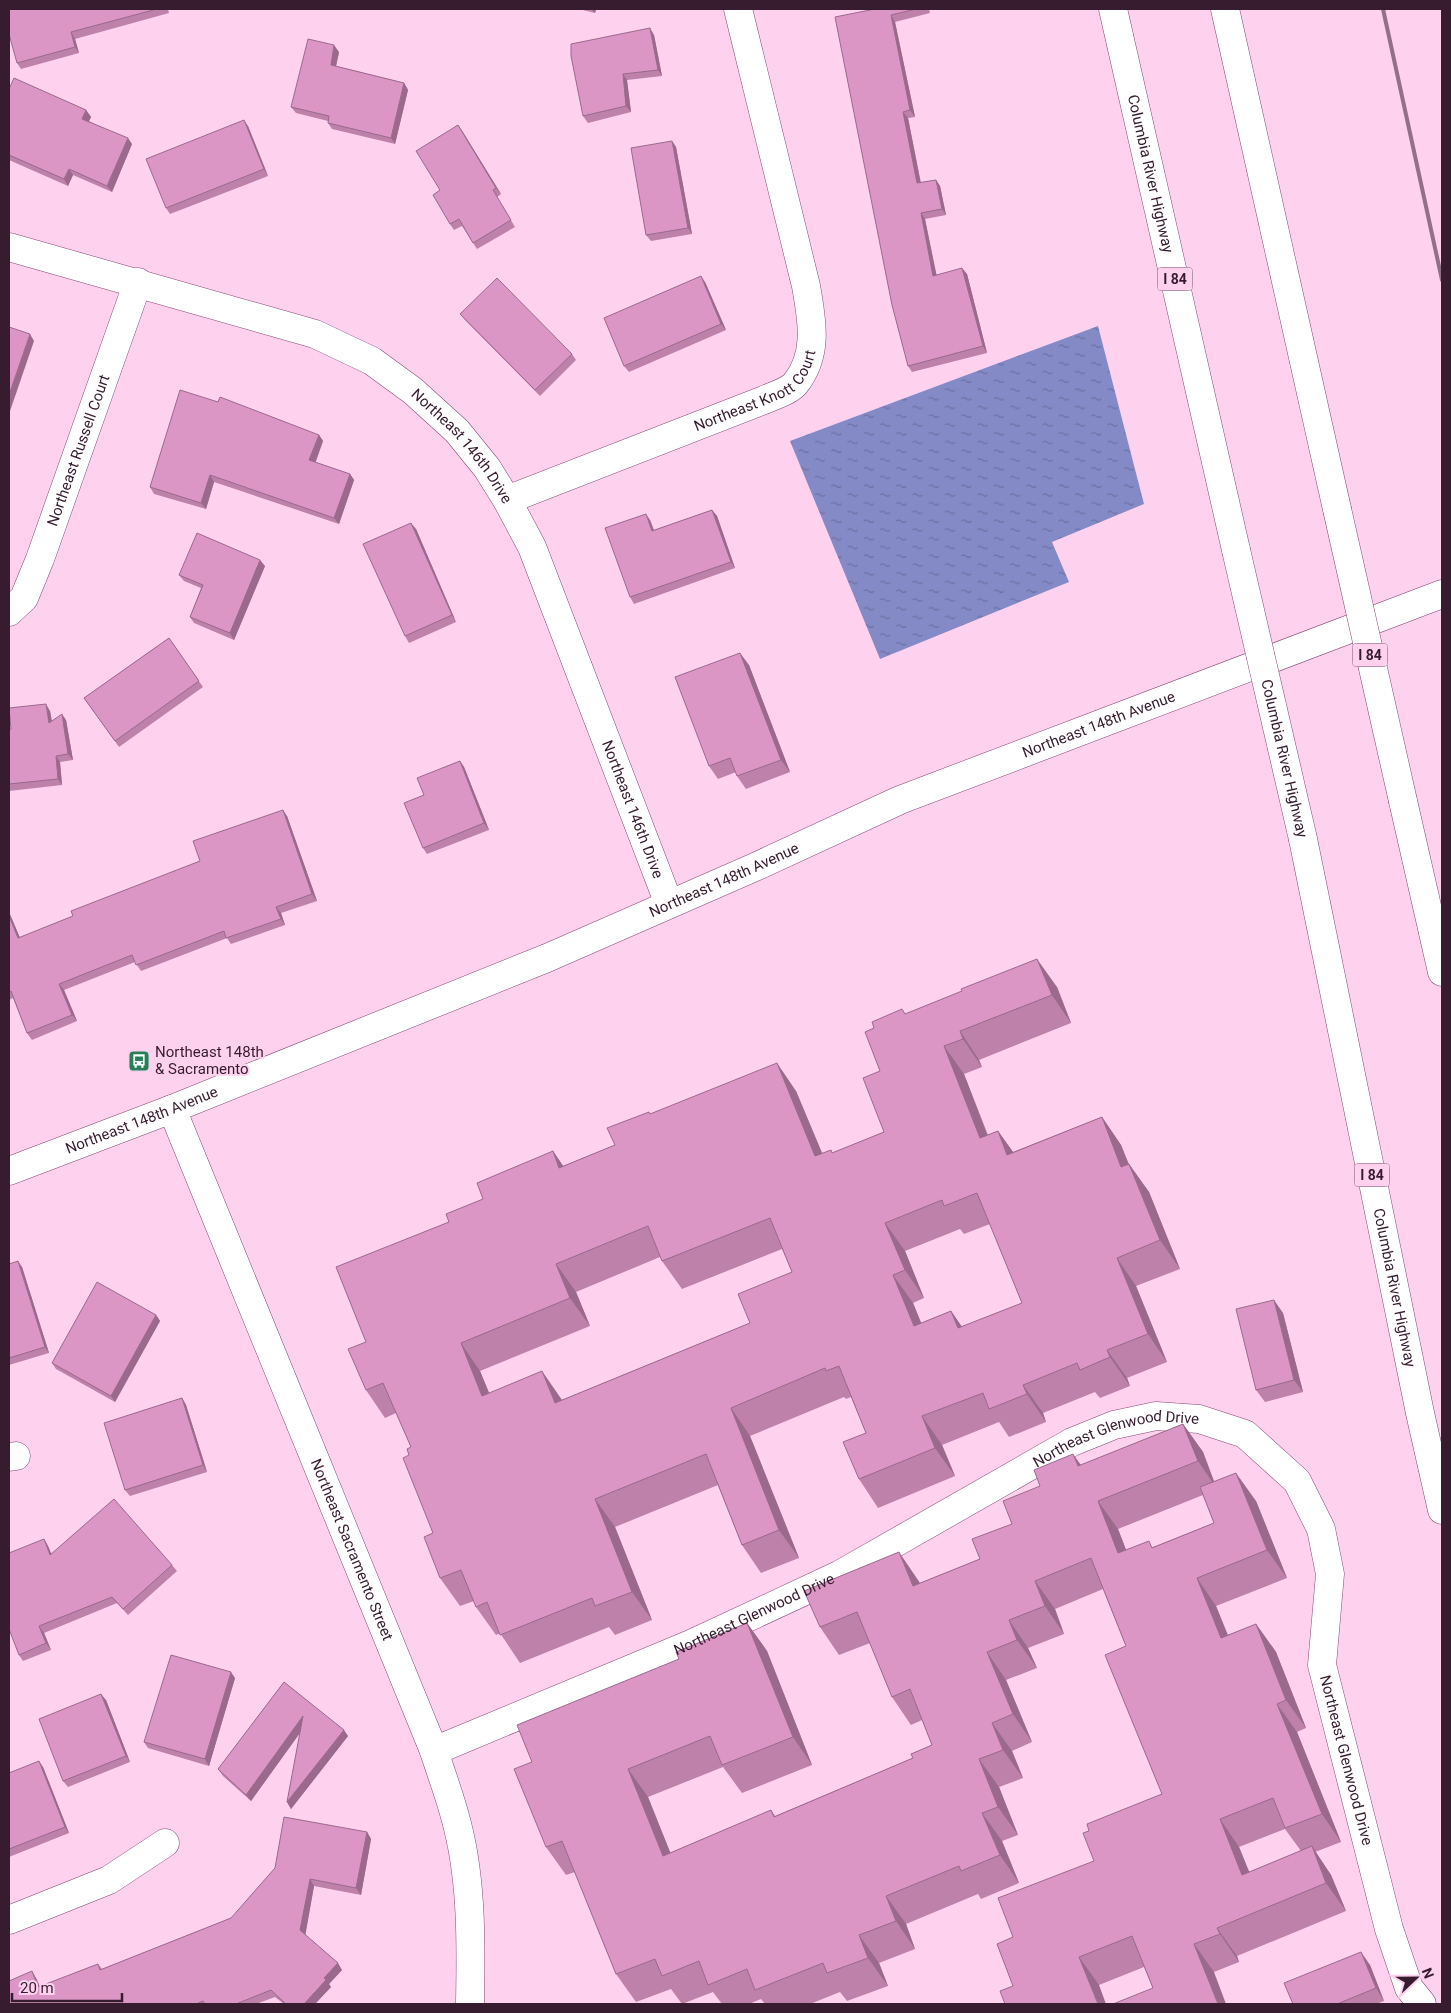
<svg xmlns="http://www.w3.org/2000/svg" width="1451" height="2013" font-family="Roboto,sans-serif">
  <defs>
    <pattern id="water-ripples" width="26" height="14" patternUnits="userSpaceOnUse" patternTransform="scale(1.25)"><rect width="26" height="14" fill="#848ac6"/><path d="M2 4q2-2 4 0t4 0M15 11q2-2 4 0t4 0" fill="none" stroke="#6d70a1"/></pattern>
  </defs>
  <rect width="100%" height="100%" fill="#fed2ef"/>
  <!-- water -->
  <polygon fill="url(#water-ripples)" points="1098,326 1144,504 1052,542 1069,582 880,659 790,441"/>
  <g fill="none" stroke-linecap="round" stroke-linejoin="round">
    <!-- minor casing -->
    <g stroke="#864774" stroke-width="29">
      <g id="minor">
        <path id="s1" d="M9,247l306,87 57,27 41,30 44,40 30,37 20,32 25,47 137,357"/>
        <path id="s2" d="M507,500l257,-100c9,-4 25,-9 31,-16 24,-29 17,-64 11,-98l-68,-277"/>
        <path id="s3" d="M9,612l15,-14 16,-39 98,-277"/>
        <path id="s4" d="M172,1109l262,642c8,25 18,51 24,77 14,56 13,119 12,176"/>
        <polyline points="9,1457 16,1456"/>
        <path id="s5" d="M434,1751l257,-107 148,-69 233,-133 42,-17 42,-9 43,3 46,15 52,47 24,48 9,45 -8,91 67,264 20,59 13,16"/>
        <polyline points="9,1920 109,1880 165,1843"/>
      </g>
    </g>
    <!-- major casing -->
    <g stroke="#864774" stroke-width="29">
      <g id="major">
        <path id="s6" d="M9,1171l163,-62 375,-151 208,-91 145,-67 542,-206"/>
      </g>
    </g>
    <!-- highway casing -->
    <g stroke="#864774" stroke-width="29">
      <g id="highway">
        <path id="s7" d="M1113,9l123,541"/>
        <polyline points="1225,9 1337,509"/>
        <polyline points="1403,801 1442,972"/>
        <path id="s8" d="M1303,839l117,574 22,97"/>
      </g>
    </g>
    <!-- minor -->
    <use href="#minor" stroke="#fff" stroke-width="28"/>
    <!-- major -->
    <use href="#major" stroke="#fff" stroke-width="28"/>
    <!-- highway -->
    <use href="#highway" stroke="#fff" stroke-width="28"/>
    <!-- rail -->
    <polyline stroke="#937087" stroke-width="4" points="1383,9 1442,280"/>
    <!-- highway-bridge casing -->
    <g stroke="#864774" stroke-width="29" stroke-linecap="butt">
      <g id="highway-bridge">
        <polyline points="1337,509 1403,801"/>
        <path id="s9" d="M1236,550l67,289"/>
      </g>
    </g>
    <!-- highway-bridge -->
    <use href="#highway-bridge" stroke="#fff" stroke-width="28"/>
  </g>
  <!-- wall -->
  <g fill="#bd81aa" fill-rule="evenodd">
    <polygon points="9,9 168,9 169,13 75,39 79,53 21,69 17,63"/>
    <polygon points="579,9 596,9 595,13"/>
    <polygon points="875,9 929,9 930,13 895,22 915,117 908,118 921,183 936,180 940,186 946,215 925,219 936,275 967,274 987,353 912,372 908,366"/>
    <polygon points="654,35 662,76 627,80 631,112 588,123 583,116"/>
    <polygon points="339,52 336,66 404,83 408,90 395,144 332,129 328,123 328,121 296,113 291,107"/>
    <polygon points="9,89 86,110 91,117 89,121 132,144 112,192 73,175 68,186 9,160"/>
    <polygon points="458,125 501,194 497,197 515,227 477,249 462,226 454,230 450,224 440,190"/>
    <polygon points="248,126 268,176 170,214 166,208"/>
    <polygon points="672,141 676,147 692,234 651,241 646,235"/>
    <polygon points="705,282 726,330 629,372 624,366"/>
    <polygon points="460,314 572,354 576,360 540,396 465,320"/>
    <polygon points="319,435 323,441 315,462 350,474 354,480 339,524 214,482 206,509 154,494 150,487"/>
    <polygon points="712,510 717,516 735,568 634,604 630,597 650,520 654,530"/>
    <polygon points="416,529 456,622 409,643 405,636"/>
    <polygon points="265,566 234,640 194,623 190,617 201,588 184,581 179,575"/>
    <polygon points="169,638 203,687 119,747 84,698"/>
    <polygon points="749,665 790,772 746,789 737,776 736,772 718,779 709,766"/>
    <polygon points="50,711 52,721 66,720 73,760 60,762 62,785 9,791 9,730 11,729"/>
    <polygon points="460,761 464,767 489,830 427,854 423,848 424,795"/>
    <polygon points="287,816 317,901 281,913 285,925 231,944 227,938 141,971 135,962 64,990 77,1021 32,1040 27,1033 13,998 9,1000 9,912 20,938 73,916 200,861"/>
    <path d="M1057,987l14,36 -92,37 3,7 -18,7 24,61 10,-4 15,21 89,-35 19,28 8,19 20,28 31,77 -44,17 31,76 -40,16 3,8 -30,12 -5,-6 -52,21 3,9 -37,15 -10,-15 -57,23 13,31 -77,32 -19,-29 7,-46 -15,-36 -5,2 -2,-2 -94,39 49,122 -38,15 -19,-28 -24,-60 -103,42 37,93 -37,15 -6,-8 -89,36 -20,-30 -4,2 -20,-28 -2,-6 -14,5 -20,-28 -7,-45 -24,-78 2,-8 -15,-34 -11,5 -19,-28v-48l83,-120 104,-71 10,15 52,-21 35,-31 146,-23 26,62h11l51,-21 -4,-61 -6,-43 32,-14zM990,1224l32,79 -60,24 -11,-16 -30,12 -8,-20 11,-5 -19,-47 55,-22 4,5zM782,1249l10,23 -42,51 -188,77 -73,-7 -9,-22 110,-45 -14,-34 84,-35 2,4 20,28z"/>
    <polygon points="9,1264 22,1267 49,1353 9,1365"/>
    <polygon points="1283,1313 1303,1392 1265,1402 1256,1390"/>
    <polygon points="156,1315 160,1321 115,1402 56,1369 52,1363"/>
    <polygon points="182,1398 186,1405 207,1472 130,1496 125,1490"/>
    <path d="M1183,1424l20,28 11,30 42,19 31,77 -71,28 12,29 28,-11 20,28 30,76 -9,4 44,110 -26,10 16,23 15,36 -109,45 2,6 -25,10 -61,16 -9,-21 -45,18 -86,1v-49l81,-76 -5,-30 73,-37 -36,-148 -23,-57 -48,20 9,25 -36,14 9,20 -31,12 26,62 -20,9 11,27 -24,9 19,48 -16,6 17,42 -38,16 -3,-5 -72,30 9,25 -36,14 9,23 -41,15 -7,-9 -30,12h-45l-4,-5 -12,5h-27l-9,-12 -31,12 -11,-15 -35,13 -20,-28 -41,-102 -9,3 -20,-28 -14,-85 147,-103 68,-36 20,28 45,114 -70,28 -19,-26 -75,30 22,56 101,-43 4,6 138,-58 19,-13 -10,-25 -11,5 -19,-28 -22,-54 -31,12 -19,-28 98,-47 2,3 60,-24 32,-35 28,-38 41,-21zM1203,1495l11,28 -61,24 -27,3 -8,-21zM1285,1829l16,22 -52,21 -10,-25z"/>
    <polygon points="44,1539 48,1546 51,1553 172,1565 177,1571 128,1615 117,1603 44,1633 51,1650 23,1661 19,1655"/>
    <polygon points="235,1678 209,1766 148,1748 144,1742"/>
    <polygon points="284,1682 348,1736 291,1809 287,1802 300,1733 251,1801 223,1776 218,1769"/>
    <polygon points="106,1700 130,1762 68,1787 63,1781"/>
    <polygon points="43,1767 69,1833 9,1857 9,1773"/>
    <polygon points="367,1832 371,1839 361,1895 314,1886 305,1935 342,1970 329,1984 331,1987 315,2004 284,2004 275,1997 256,2004 9,2004 36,1978 40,1987 98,1964 102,1969 231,1918"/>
    <polygon points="1370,1965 1384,2001 1376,2004 1293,2004"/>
  </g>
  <!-- shaded-wall -->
  <g fill="#9a698b">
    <polygon points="591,9 596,9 595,13"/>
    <polygon points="891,15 895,22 915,117 910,110"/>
    <polygon points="650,28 654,35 662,76 658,70"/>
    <polygon points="71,32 75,39 79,53 75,47"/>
    <polygon points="334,45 339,52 335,71 331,65"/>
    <polygon points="623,74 627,80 631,112 626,106"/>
    <polygon points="404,83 408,90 395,144 391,138"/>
    <polygon points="86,110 91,117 87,125 82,119"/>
    <polygon points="903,112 908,118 922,190 917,183"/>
    <polygon points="244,120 248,126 268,176 264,169"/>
    <polygon points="458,125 463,132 501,194 496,188"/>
    <polygon points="128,138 132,144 112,192 107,186"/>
    <polygon points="672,141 676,147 692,234 688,228"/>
    <polygon points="69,169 73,175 68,186 64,179"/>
    <polygon points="936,180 940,186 946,215 942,209"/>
    <polygon points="921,213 925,219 938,282 933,276"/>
    <polygon points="962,268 967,274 987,353 983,346"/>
    <polygon points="701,276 705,282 726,330 721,324"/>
    <polygon points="30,334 34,341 9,414 9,395"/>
    <polygon points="319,435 323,441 314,467 309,460"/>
    <polygon points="350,474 354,480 339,524 334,518"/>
    <polygon points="210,475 214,482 206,509 201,503"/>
    <polygon points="712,510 717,516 735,568 731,562"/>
    <polygon points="646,514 650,520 656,537 652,531"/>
    <polygon points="411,523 416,529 456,622 452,615"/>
    <polygon points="260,560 265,566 234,640 230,633"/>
    <polygon points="740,653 749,665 790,772 781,760"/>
    <polygon points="46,704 50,711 53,730 49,723"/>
    <polygon points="62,714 66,720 73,760 68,754"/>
    <polygon points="56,756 60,762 62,785 58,779"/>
    <polygon points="460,761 464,767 489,830 484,823"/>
    <polygon points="283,810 287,816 317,901 312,894"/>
    <polygon points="276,907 281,913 285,925 281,919"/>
    <polygon points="9,912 23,945 18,938 9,916"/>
    <polygon points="1037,959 1057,987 1071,1023 1052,995"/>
    <polygon points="59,984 64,990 77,1021 72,1015"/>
    <polygon points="960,1031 979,1060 982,1067 963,1039"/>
    <polygon points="944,1046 964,1074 999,1166 980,1138"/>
    <polygon points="777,1063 796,1091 835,1184 815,1156"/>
    <polygon points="1102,1117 1121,1145 1141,1196 1121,1167"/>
    <polygon points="998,1131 1018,1159 1007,1155"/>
    <polygon points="553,1151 572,1179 559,1168"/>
    <polygon points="1129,1164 1149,1192 1180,1269 1160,1240"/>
    <polygon points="885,1223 905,1251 924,1298 905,1270"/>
    <polygon points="1117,1258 1136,1286 1167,1362 1148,1334"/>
    <polygon points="18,1261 22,1267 49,1353 45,1347"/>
    <polygon points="556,1264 576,1292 590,1326 570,1298"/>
    <polygon points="893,1275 913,1303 934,1354 914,1326"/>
    <polygon points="1274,1300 1283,1313 1303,1392 1294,1380"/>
    <polygon points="951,1311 971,1340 958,1328"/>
    <polygon points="156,1315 160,1321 115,1402 111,1396"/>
    <polygon points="461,1343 480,1371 502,1424 482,1396"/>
    <polygon points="1107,1350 1127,1378 1130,1386 1110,1357"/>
    <polygon points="542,1371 562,1400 575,1432 555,1403"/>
    <polygon points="1023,1385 1043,1413 1046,1422 1027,1394"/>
    <polygon points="182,1398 186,1405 207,1472 203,1465"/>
    <polygon points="731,1408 750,1436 799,1558 779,1530"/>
    <polygon points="922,1416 942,1445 955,1476 935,1448"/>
    <polygon points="1183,1424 1203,1452 1217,1489 1198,1461"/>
    <polygon points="1073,1454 1093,1482 1078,1466"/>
    <polygon points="1236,1473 1256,1501 1287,1578 1267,1550"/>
    <polygon points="595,1499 615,1527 652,1620 632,1592"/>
    <polygon points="1098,1501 1118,1529 1138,1581 1118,1553"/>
    <polygon points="44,1539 48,1546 54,1561 50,1555"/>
    <polygon points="899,1552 918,1580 933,1614 913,1586"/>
    <polygon points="1197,1578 1216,1606 1240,1666 1221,1638"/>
    <polygon points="1035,1581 1055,1609 1064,1634 1045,1606"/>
    <polygon points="1009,1620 1028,1648 1037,1668 1017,1640"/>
    <polygon points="747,1623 767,1651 812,1765 793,1737"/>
    <polygon points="1256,1624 1276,1652 1306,1728 1286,1700"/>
    <polygon points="39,1626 44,1633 51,1650 46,1643"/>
    <polygon points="987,1652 1006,1680 1032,1742 1013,1714"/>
    <polygon points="231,1672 235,1678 209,1766 205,1759"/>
    <polygon points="101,1694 106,1700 130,1762 126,1756"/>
    <polygon points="1277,1704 1297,1732 1341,1842 1322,1814"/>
    <polygon points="303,1716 307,1723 251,1801 246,1795"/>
    <polygon points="992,1723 1012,1751 1023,1778 1003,1750"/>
    <polygon points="344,1730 348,1736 291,1809 287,1802"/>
    <polygon points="979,1759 999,1787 1018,1835 998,1807"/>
    <polygon points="39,1761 43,1767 69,1833 65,1827"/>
    <polygon points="628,1769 648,1797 683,1884 663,1856"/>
    <polygon points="982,1813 1002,1841 1019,1883 1000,1855"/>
    <polygon points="1220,1819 1239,1847 1262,1903 1242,1875"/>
    <polygon points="367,1832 371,1839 361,1895 356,1888"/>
    <polygon points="1312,1846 1331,1875 1346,1911 1326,1883"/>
    <polygon points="310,1879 314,1886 305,1937 300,1930"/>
    <polygon points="886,1896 906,1924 915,1949 896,1921"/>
    <polygon points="1217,1928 1237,1956 1239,1962 1220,1934"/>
    <polygon points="859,1935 879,1963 888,1986 868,1958"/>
    <polygon points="1194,1944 1214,1972 1226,2004 1218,2004"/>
    <polygon points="1361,1952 1370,1965 1384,2001 1376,1988"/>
    <polygon points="1079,1957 1099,1985 1106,2004 1098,2004"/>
    <polygon points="338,1963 342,1970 329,1984 331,1987 315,2004 304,2004 324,1978"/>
    <polygon points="32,1971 36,1978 43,1994 38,1987"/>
  </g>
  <!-- building -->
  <g fill="#dc96c6" stroke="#9a698b" fill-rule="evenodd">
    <polygon points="9,9 157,9 71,32 75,47 17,63 9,34"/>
    <polygon points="875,9 916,9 891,15 910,110 903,112 917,183 936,180 942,209 921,213 933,276 962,268 983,346 908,366 892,305 835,17"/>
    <polygon points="650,28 658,70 623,74 626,106 583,116 571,56 571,44"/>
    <polygon points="308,39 334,45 331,65 404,83 391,138 328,123 329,116 291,107"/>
    <polygon points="14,78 86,110 82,119 128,138 107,186 69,169 64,179 9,155 9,89"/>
    <polygon points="244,120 264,169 166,208 146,159"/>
    <polygon points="458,125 496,188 493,190 511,220 473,243 459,219 450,224 433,195 440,190 416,151"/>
    <polygon points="672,141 688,228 646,235 631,148"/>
    <polygon points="701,276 721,324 624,366 604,318"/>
    <polygon points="497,278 572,354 535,390 460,314"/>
    <polygon points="9,327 30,334 9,395"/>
    <polygon points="180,390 218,402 220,397 319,435 309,460 350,474 334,518 210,475 201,503 150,487"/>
    <polygon points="712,510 731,562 630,597 605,528 646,514 652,531"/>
    <polygon points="411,523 452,615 405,636 363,544"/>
    <polygon points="197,533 260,560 230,633 190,617 203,585 179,575"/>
    <polygon points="169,638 199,681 115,741 84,698"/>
    <polygon points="740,653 781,760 737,776 730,758 709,766 675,677"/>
    <polygon points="46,704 49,723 62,714 68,754 56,756 58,779 9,784 9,730 11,729 9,708"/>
    <polygon points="460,761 484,823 423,848 404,803 424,795 417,778"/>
    <polygon points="283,810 312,894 276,907 281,919 226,938 224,931 136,965 132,955 59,984 72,1015 27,1033 11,991 9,992 9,916 18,938 73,916 71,911 200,861 193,841"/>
    <path d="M1037,959l15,36 -92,36 3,8 -19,7 36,92 18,-7 9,24 95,-38 19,50 8,-3 31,76 -43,18 31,76 -41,16 3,7 -30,13 -3,-7 -54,22 4,9 -38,15 -6,-16 -61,23 13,32 -76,31 -16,-37 23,-9 -27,-67 -13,5 -1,-3 -94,40 48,122 -37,15 -36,-91 -111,45 37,93 -37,14 -3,-8 -92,37 -13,-33 -11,5 -15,-37 -21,8 -16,-41 9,-4 -30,-75 6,-3 -2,-6 4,-2 -28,-64 -17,7 -18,-41 18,-7 -30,-75 113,-45 -3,-8 37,-15 -6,-16 76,-32 6,17 56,-23 -8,-17 42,-16 1,2 127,-51 38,93 16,-6 1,3 52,-21 -21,-54 17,-7 -15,-39 9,-4 -2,-6 30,-13 3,5 57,-23 -1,-2zM977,1193l45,110 -64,25 -7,-17 -37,15 -21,-51 12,-5 -20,-47 57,-23 2,6zM770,1218l22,54 -54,22 12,29 -195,80 -13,-32 -60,25 -21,-53 109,-45 -14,-34 92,-38 14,35z"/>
    <polygon points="18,1261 45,1347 9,1358 9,1264"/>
    <polygon points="97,1282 156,1315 111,1396 52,1363"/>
    <polygon points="1274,1300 1294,1380 1256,1390 1236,1309"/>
    <polygon points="182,1398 203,1465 125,1490 104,1423"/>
    <polygon points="1183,1424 1198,1461 1098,1501 1118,1553 1149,1541 1152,1548 1214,1523 1200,1487 1236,1473 1267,1550 1197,1578 1221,1638 1256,1624 1286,1700 1277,1704 1322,1814 1285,1828 1273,1798 1220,1819 1242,1875 1312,1846 1326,1883 1217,1928 1220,1934 1194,1944 1218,2004 1113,2004 1153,1988 1132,1936 1079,1957 1098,2004 1005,2004 1000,1991 1013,1986 997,1944 1013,1937 998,1898 1094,1861 1083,1833 1089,1831 1087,1824 1162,1794 1105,1655 1126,1646 1091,1558 1035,1581 1045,1606 1009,1620 1017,1640 987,1652 1013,1714 992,1723 1003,1750 979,1759 998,1807 982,1813 1000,1855 961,1871 959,1866 886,1896 896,1921 859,1935 868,1958 827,1973 823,1963 755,1990 747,1969 708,1985 699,1961 662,1976 655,1959 616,1974 562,1841 546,1847 514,1769 532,1762 517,1725 679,1659 676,1652 747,1623 793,1737 722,1765 710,1736 628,1769 663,1856 771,1810 774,1817 913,1758 911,1754 932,1745 910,1689 892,1697 857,1612 820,1627 804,1591 899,1552 913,1586 980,1559 972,1539 1012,1524 1003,1501 1040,1486 1034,1470 1073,1454 1078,1466"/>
    <polygon points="114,1499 172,1565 123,1609 112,1597 39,1626 46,1643 19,1655 9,1629 9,1553 44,1539 50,1555"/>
    <polygon points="171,1655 231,1672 205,1759 144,1742"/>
    <polygon points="284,1682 344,1730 287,1802 303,1716 246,1795 218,1769"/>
    <polygon points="101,1694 126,1756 63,1781 39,1719"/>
    <polygon points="39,1761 65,1827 9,1849 9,1773"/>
    <polygon points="284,1817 367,1832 356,1888 310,1879 300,1930 338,1963 324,1978 326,1980 304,2004 286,2004 271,1990 236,2004 205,2004 203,2001 196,2004 9,2004 9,1981 32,1971 38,1987 98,1964 100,1970 231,1918 275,1868"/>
    <polygon points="1361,1952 1376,1988 1337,2004 1293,2004 1284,1983"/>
  </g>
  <!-- icons -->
  <defs>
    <g id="bus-square" transform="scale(1.125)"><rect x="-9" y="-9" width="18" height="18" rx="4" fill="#258056" stroke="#fed2ef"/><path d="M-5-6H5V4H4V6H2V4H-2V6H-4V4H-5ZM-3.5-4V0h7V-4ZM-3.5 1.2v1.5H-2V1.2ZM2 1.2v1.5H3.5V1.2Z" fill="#fff"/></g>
  </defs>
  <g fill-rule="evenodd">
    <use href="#bus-square" x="139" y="1061"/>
  </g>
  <g text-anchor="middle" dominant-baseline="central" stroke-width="4" stroke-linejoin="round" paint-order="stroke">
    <!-- shield labels -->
    <g fill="#fed2ef" stroke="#725368" stroke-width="1">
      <rect x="1157.5" y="267.5" width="35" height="23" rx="4"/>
      <rect x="1352.5" y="643.5" width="35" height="23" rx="4"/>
      <rect x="1354.5" y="1163.5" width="35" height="23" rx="4"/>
    </g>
    <g font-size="14" font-weight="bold" fill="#361c2e">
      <text x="1175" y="279">I 84</text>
      <text x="1370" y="655">I 84</text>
      <text x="1372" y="1175">I 84</text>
    </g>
    <!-- street labels -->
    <g font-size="15" fill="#361c2e" stroke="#fed2ef">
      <text stroke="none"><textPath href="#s7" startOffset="169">Columbia River Highway</textPath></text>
      <text stroke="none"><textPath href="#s2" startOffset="275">Northeast Knott Court</textPath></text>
      <text stroke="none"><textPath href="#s1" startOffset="506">Northeast 146th Drive</textPath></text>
      <text stroke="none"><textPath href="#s3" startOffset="178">Northeast Russell Court</textPath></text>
      <text stroke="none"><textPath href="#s6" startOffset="1178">Northeast 148th Avenue</textPath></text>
      <text stroke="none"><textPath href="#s9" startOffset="214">Columbia River Highway</textPath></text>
      <text stroke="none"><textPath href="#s1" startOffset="911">Northeast 146th Drive</textPath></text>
      <text stroke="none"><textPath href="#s6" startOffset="772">Northeast 148th Avenue</textPath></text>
      <text stroke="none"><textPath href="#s6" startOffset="142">Northeast 148th Avenue</textPath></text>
      <text stroke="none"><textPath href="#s8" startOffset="458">Columbia River Highway</textPath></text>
      <text stroke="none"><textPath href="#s5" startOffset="754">Northeast Glenwood Drive</textPath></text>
      <text stroke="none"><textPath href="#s4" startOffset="476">Northeast Sacramento Street</textPath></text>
      <text stroke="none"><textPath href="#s5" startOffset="348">Northeast Glenwood Drive</textPath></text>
      <text stroke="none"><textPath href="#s5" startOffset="1249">Northeast Glenwood Drive</textPath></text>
    </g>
    <!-- poi labels -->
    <g font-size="15" fill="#361c2e" stroke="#fed2ef" text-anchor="start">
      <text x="155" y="1052">Northeast 148th<tspan x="155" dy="17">&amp; Sacramento</tspan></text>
    </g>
  </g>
  <!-- border -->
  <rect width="1451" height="2013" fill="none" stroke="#361c2e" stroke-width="20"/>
  <!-- north arrow -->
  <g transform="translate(1416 1978) rotate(68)" stroke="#fed2ef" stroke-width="4" paint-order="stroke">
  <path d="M0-4L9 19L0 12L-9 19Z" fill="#361c2e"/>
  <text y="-8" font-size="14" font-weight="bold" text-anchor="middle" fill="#361c2e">N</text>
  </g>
  <!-- scale -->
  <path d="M12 1993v8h110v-8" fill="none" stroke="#361c2e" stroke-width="2.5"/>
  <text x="20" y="1993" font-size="15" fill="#361c2e" stroke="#fed2ef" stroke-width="4" paint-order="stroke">20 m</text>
</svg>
